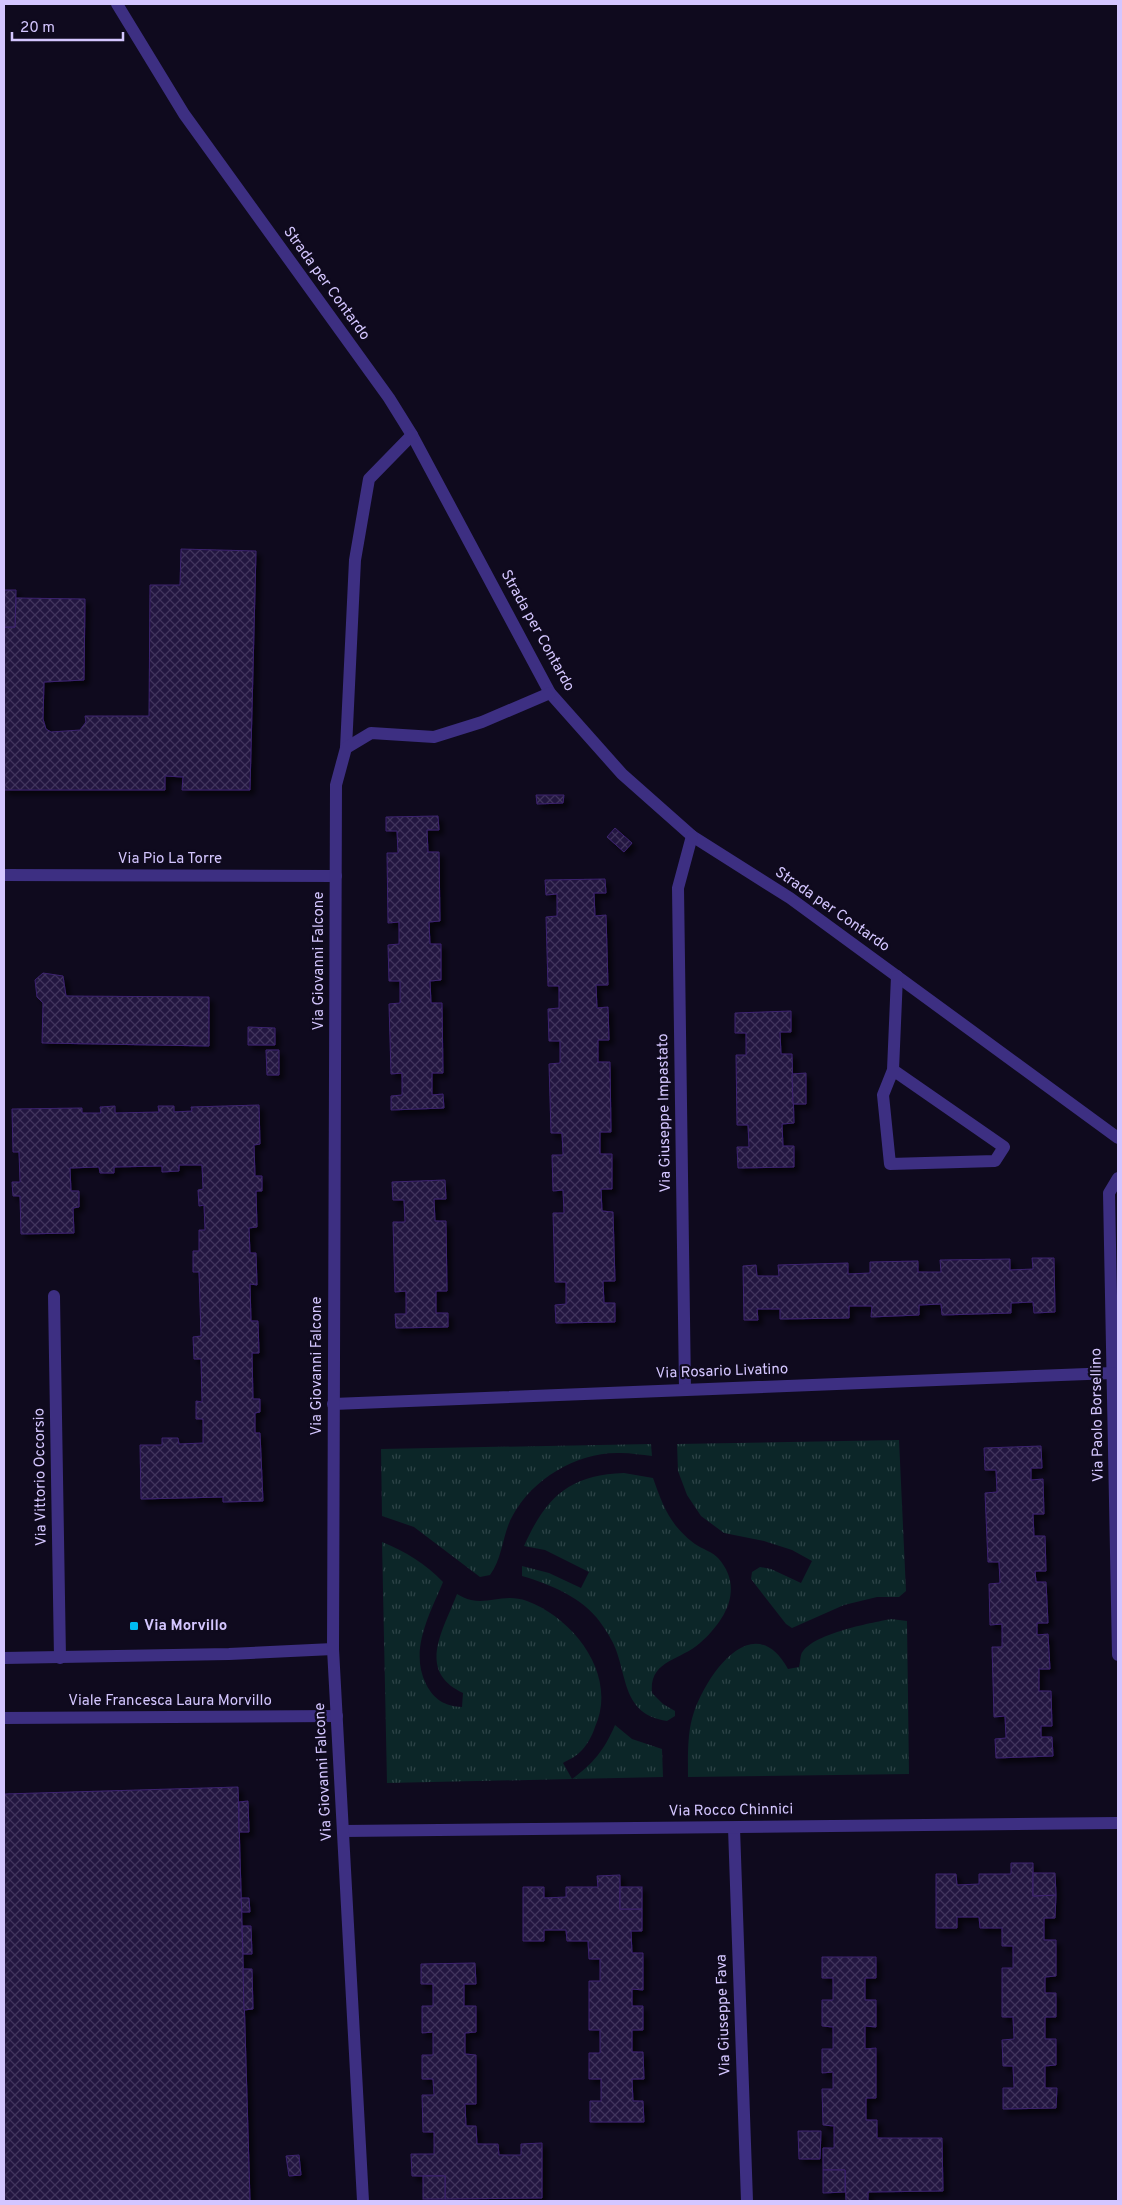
<svg xmlns="http://www.w3.org/2000/svg" width="1122" height="2205" font-family="Overpass,sans-serif">
  <defs>
    <pattern id="grass-tufts" width="24" height="20" patternUnits="userSpaceOnUse" patternTransform="scale(1.25)"><rect width="24" height="20" fill="#0c2628"/><path d="M3 7l-1-3M5 7V3M7 7l1-3M15 17l-1-3M17 17v-4M19 17l1-3" fill="none" stroke="#2e4448"/></pattern>
    <pattern id="building-cross-hatch" width="8" height="8" patternUnits="userSpaceOnUse" patternTransform="scale(1.25)"><rect width="8" height="8" fill="#221440"/><path d="M0 0l8 8M0 8l8-8" fill="none" stroke="#41355d"/></pattern>
    <filter id="shadow"><feDropShadow dx="4.5" dy="4.5" stdDeviation="2.5" flood-color="#0009"/></filter>
  </defs>
  <rect width="100%" height="100%" fill="#0f0a1e"/>
  <!-- grass -->
  <g fill="url(#grass-tufts)">
    <polygon points="899,1440 906,1591 899,1597 877,1597 844,1605 792,1628 786,1624 751,1579 752,1572 760,1567 771,1569 801,1583 812,1561 792,1550 764,1541 724,1533 701,1516 687,1495 678,1471 677,1444"/>
    <path d="M651,1444l1,12c-10,-1 -21,-3 -31,-3 -42,-2 -88,25 -108,62 -11,19 -10,43 -23,60l-10,2 -66,-50 -32,-11 -1,-67z"/>
    <path d="M624,1473l29,5c6,17 12,34 23,48 5,6 13,14 19,18 7,5 18,8 23,14 27,30 7,63 -18,85 -20,18 -51,17 -48,50l11,11 12,7v5l-8,5c-45,-7 -39,-44 -53,-76 -3,-7 -9,-16 -14,-23 -17,-24 -50,-38 -78,-46v-10l27,7 32,15 8,-16 -44,-22 -21,-4c22,-49 45,-71 100,-73z"/>
    <path d="M382,1542c24,10 43,21 61,40 -13,32 -34,68 -17,102 8,16 19,22 36,23l1,-14c-47,-22 -20,-62 -6,-99 4,2 9,5 14,6 19,4 34,-7 56,1 48,18 91,75 68,126 -3,9 -8,19 -16,26 -4,4 -11,7 -16,10l9,16 -185,4z"/>
    <path d="M891,1619l16,2 2,153 -221,3c0,-21 -1,-45 6,-65 14,-40 60,-104 94,-43l11,-2c1,-3 1,-8 2,-12 8,-21 70,-32 90,-36z"/>
    <path d="M615,1725l17,14 30,10 1,28 -91,2c21,-15 33,-30 43,-54z"/>
  </g>
  <!-- building -->
  <g fill="url(#building-cross-hatch)" stroke="#3c236f" filter="url(#shadow)">
    <polygon points="181,549 256,551 250,790 182,790 183,777 165,776 165,790 4,790 4,627 15,627 16,598 85,599 84,680 44,682 43,719 46,729 51,732 80,730 86,722 85,716 149,716 150,585 180,585"/>
    <polygon points="4,590 16,590 15,627 4,627"/>
    <polygon points="536,795 564,795 563,803 537,804"/>
    <polygon points="438,816 439,830 427,830 428,852 439,852 440,921 429,922 430,944 441,944 441,980 430,981 431,1003 442,1003 443,1073 432,1073 432,1095 443,1094 444,1108 391,1110 391,1096 402,1095 402,1073 391,1074 389,1004 400,1003 400,981 389,981 388,945 399,944 399,922 388,923 387,853 398,853 397,831 386,831 386,817"/>
    <polygon points="615,828 632,843 624,852 607,837"/>
    <polygon points="605,879 606,893 594,893 595,916 606,915 608,985 596,985 597,1008 608,1007 609,1040 598,1040 598,1062 610,1062 611,1132 600,1132 600,1154 612,1154 612,1189 601,1189 602,1211 613,1212 615,1281 603,1281 604,1303 615,1303 615,1322 556,1323 555,1305 566,1304 566,1282 555,1282 553,1213 564,1213 563,1190 553,1191 552,1155 563,1155 562,1133 551,1133 549,1064 560,1063 560,1041 549,1041 548,1009 559,1008 559,986 548,986 546,917 557,916 557,894 546,895 545,880"/>
    <polygon points="43,973 63,976 66,996 209,997 209,1046 42,1043 43,1003 37,997 35,980"/>
    <polygon points="791,1011 791,1032 780,1032 781,1054 792,1054 794,1123 782,1124 783,1146 794,1146 794,1167 738,1168 737,1147 749,1147 748,1125 737,1125 736,1055 746,1055 746,1033 735,1033 735,1013"/>
    <polygon points="248,1027 275,1028 275,1045 248,1045"/>
    <polygon points="266,1050 279,1050 279,1075 267,1075"/>
    <polygon points="806,1073 806,1104 793,1104 792,1074"/>
    <polygon points="259,1105 260,1144 254,1145 255,1176 262,1176 262,1191 256,1191 257,1227 249,1228 250,1253 256,1253 257,1285 250,1284 251,1321 258,1321 259,1353 252,1353 253,1399 260,1399 260,1412 255,1413 255,1433 260,1433 263,1501 223,1502 223,1497 141,1499 140,1445 162,1445 162,1438 178,1438 179,1444 203,1443 203,1419 196,1419 196,1401 202,1402 201,1359 194,1359 193,1337 201,1336 199,1272 193,1272 193,1251 199,1251 199,1230 205,1230 204,1205 199,1206 198,1190 203,1189 202,1165 179,1165 179,1171 162,1172 162,1166 114,1167 114,1173 100,1173 99,1167 70,1168 71,1191 79,1191 79,1207 73,1208 74,1233 21,1234 20,1196 13,1196 12,1182 20,1182 19,1152 13,1152 12,1109 82,1108 82,1113 101,1113 100,1107 115,1106 115,1113 159,1112 158,1106 174,1106 174,1112 192,1111 191,1107"/>
    <polygon points="445,1180 446,1199 434,1199 435,1221 446,1221 447,1291 436,1291 436,1313 448,1313 448,1327 396,1328 395,1314 406,1314 406,1291 395,1292 393,1222 405,1222 404,1200 393,1200 392,1182"/>
    <polygon points="1032,1258 1054,1258 1055,1312 1034,1313 1033,1302 1011,1303 1011,1313 942,1315 941,1304 919,1305 919,1315 871,1317 872,1306 849,1306 849,1318 780,1319 780,1309 757,1309 758,1320 744,1320 743,1266 756,1265 757,1276 779,1276 778,1265 848,1263 848,1274 870,1273 870,1262 918,1261 918,1272 941,1272 940,1260 1010,1259 1010,1270 1033,1269"/>
    <polygon points="1041,1446 1042,1468 1031,1468 1031,1480 1043,1479 1044,1514 1033,1514 1034,1536 1045,1536 1046,1571 1035,1571 1036,1582 1046,1582 1048,1623 1037,1623 1037,1635 1048,1634 1050,1669 1039,1669 1039,1691 1051,1691 1052,1726 1041,1726 1041,1737 1052,1737 1053,1756 996,1758 995,1739 1006,1738 1005,1716 994,1717 992,1647 1002,1647 1002,1624 990,1625 989,1584 1000,1583 999,1562 988,1562 985,1493 997,1492 996,1470 985,1470 984,1448"/>
    <polygon points="238,1787 250,2201 4,2201 4,1794"/>
    <polygon points="248,1801 249,1832 239,1832 239,1802"/>
    <polygon points="1011,1863 1033,1863 1033,1896 1056,1895 1055,1918 1044,1918 1044,1940 1056,1940 1056,1976 1045,1977 1045,1993 1056,1993 1056,2017 1045,2017 1045,2039 1056,2039 1056,2065 1045,2066 1045,2088 1057,2088 1056,2108 1003,2109 1003,2088 1014,2088 1013,2066 1003,2066 1002,2040 1014,2039 1013,2017 1002,2017 1002,1968 1013,1968 1013,1946 1002,1946 1002,1928 980,1928 979,1917 957,1917 957,1928 936,1928 936,1874 956,1874 957,1885 979,1884 979,1874 1011,1874"/>
    <polygon points="1033,1873 1055,1873 1056,1895 1033,1896"/>
    <polygon points="620,1875 620,1909 642,1909 642,1931 631,1931 632,1953 643,1953 643,1990 632,1989 632,2006 643,2006 643,2030 632,2030 632,2052 643,2052 644,2079 632,2079 633,2101 643,2101 644,2122 590,2122 590,2101 601,2101 601,2079 589,2079 589,2053 600,2053 600,2030 589,2030 589,1981 600,1981 600,1959 589,1959 588,1941 567,1941 566,1930 544,1930 544,1941 523,1941 523,1887 544,1887 544,1898 566,1897 566,1887 598,1887 597,1876"/>
    <rect x="620" y="1887" width="22" height="22"/>
    <polygon points="241,1898 249,1898 250,1912 242,1912"/>
    <polygon points="242,1926 251,1926 252,1954 243,1954"/>
    <polygon points="822,1957 876,1957 876,1978 865,1978 865,2000 876,2000 876,2027 865,2026 865,2049 876,2048 876,2098 866,2098 866,2120 877,2120 877,2138 942,2138 943,2191 868,2192 868,2201 846,2201 845,2170 823,2170 823,2148 834,2148 834,2126 823,2125 822,2089 833,2089 833,2072 822,2073 822,2049 833,2049 833,2027 822,2026 822,2000 833,2000 833,1978 822,1978"/>
    <polygon points="475,1963 476,1984 464,1984 464,2006 476,2006 476,2032 465,2033 465,2054 476,2055 476,2104 465,2104 466,2126 476,2126 477,2144 498,2144 499,2155 521,2155 521,2144 542,2143 542,2198 445,2199 445,2176 412,2176 411,2154 434,2154 434,2132 423,2132 422,2095 434,2095 433,2079 422,2079 422,2055 433,2055 433,2032 422,2033 422,2006 433,2006 433,1984 421,1984 421,1964"/>
    <polygon points="243,1969 252,1969 253,2009 244,2010"/>
    <polygon points="798,2131 821,2131 820,2159 799,2159"/>
    <polygon points="299,2155 301,2175 289,2176 286,2156"/>
    <polygon points="823,2170 845,2170 845,2192 823,2193"/>
    <rect x="423" y="2176" width="22" height="23"/>
  </g>
  <g fill="none" stroke-linecap="round" stroke-linejoin="round">
    <!-- minor -->
    <g stroke="#3d2f82" stroke-width="12">
      <polyline points="117,4 184,114 389,398 412,435 550,693 622,774 692,836 790,898 1118,1138"/>
      <polyline points="346,748 355,560 369,479 412,435"/>
      <polyline points="4,875 336,876"/>
      <polyline points="893,1070 1004,1147 995,1161 890,1164 883,1095 893,1070 897,976"/>
      <polyline points="1118,1178 1109,1193 1118,1655"/>
      <polyline points="54,1296 60,1658"/>
      <polyline points="685,1390 678,888 692,836"/>
      <polyline points="333,1404 1113,1373"/>
      <polyline points="4,1658 229,1654 333,1649"/>
      <polyline points="4,1718 337,1716"/>
      <polyline points="734,1828 747,2201"/>
      <polyline points="344,1831 1118,1823"/>
      <polyline points="363,2201 333,1649 336,785 346,748 371,733 434,737 482,722 550,693"/>
    </g>
  </g>
  <!-- markers -->
  <rect fill="#00bbf1" stroke="#0f0a1e" stroke-width="2" x="129" y="1621" width="10" height="10" rx="2.5"/>
  <g text-anchor="middle" dominant-baseline="central" stroke-width="4.5" stroke-linejoin="round" paint-order="stroke">
    <!-- street labels -->
    <g font-size="15" fill="#d4c6ff" stroke="#0f0a1e">
      <text transform="translate(326 284) rotate(54)">Strada per Contardo</text>
      <text transform="translate(537 631) rotate(61)">Strada per Contardo</text>
      <text x="170" y="859">Via Pio La Torre</text>
      <text transform="translate(832 910) rotate(35)">Strada per Contardo</text>
      <text transform="translate(319 961) rotate(-90)">Via Giovanni Falcone</text>
      <text transform="translate(665 1113) rotate(-91)">Via Giuseppe Impastato</text>
      <text transform="translate(317 1366) rotate(-90)">Via Giovanni Falcone</text>
      <text transform="translate(722 1372) rotate(-2)">Via Rosario Livatino</text>
      <text transform="translate(1098 1415) rotate(-91)">Via Paolo Borsellino</text>
      <text transform="translate(41 1477) rotate(-91)">Via Vittorio Occorsio</text>
      <text x="170" y="1701">Viale Francesca Laura Morvillo</text>
      <text transform="translate(324 1772) rotate(-93)">Via Giovanni Falcone</text>
      <text transform="translate(731 1811) rotate(-1)">Via Rocco Chinnici</text>
      <text transform="translate(724 2015) rotate(-92)">Via Giuseppe Fava</text>
    </g>
    <!-- poi labels -->
    <g font-size="15" font-weight="bold" fill="#d4c6ff" stroke="#0f0a1e" text-anchor="start">
      <text x="144" y="1626">Via Morvillo</text>
    </g>
  </g>
  <!-- border -->
  <rect width="1122" height="2205" fill="none" stroke="#d4c6ff" stroke-width="10"/>
  <!-- scale -->
  <path d="M12 32v8h111v-8" fill="none" stroke="#d4c6ff" stroke-width="2.5"/>
  <text x="20" y="32" font-size="15" fill="#d4c6ff" stroke="#0f0a1e" stroke-width="4" paint-order="stroke">20 m</text>
</svg>
